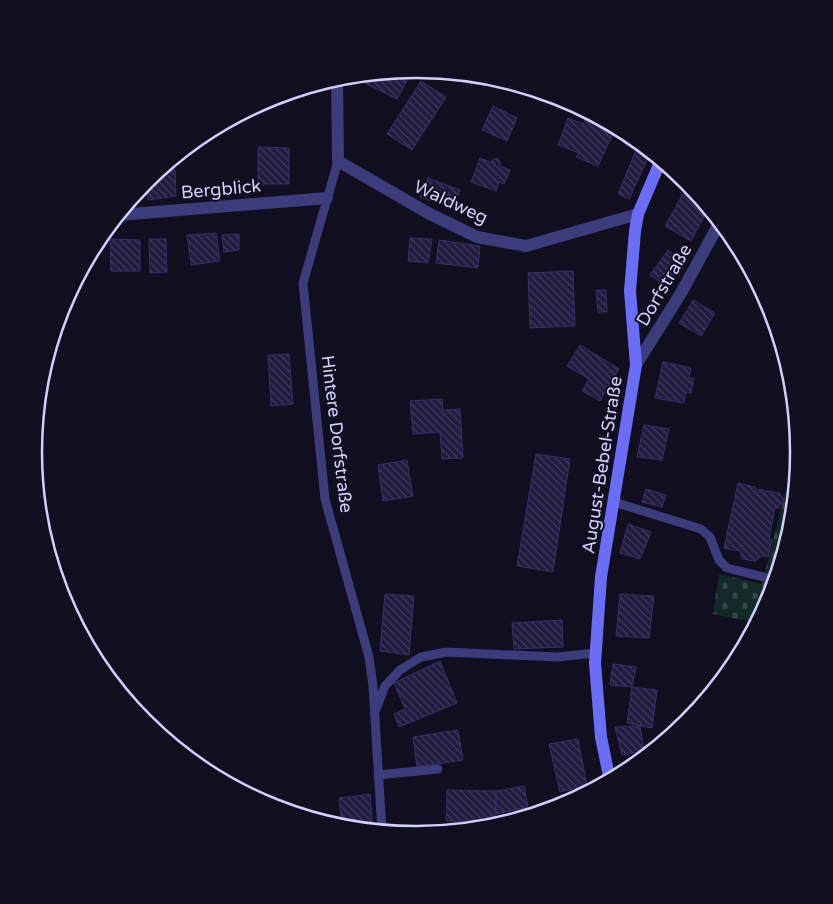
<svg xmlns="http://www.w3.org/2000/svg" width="833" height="904" font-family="'Varela Round',sans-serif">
  <defs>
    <pattern id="cemetery-stones" width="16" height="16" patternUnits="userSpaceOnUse" patternTransform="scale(1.25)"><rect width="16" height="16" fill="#112927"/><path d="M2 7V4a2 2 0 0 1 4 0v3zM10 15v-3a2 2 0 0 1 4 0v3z" fill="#334747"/></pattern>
    <pattern id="building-back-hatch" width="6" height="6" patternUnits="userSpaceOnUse" patternTransform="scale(1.25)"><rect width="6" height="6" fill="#211b3f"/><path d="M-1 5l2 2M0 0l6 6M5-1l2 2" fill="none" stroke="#403b5c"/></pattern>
  </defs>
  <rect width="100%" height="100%" fill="#100e1f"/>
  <!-- cemetery -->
  <polygon fill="url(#cemetery-stones)" points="785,493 795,495 792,527 770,599 757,623 713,614 719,574 762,584"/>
  <!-- building -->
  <g fill="url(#building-back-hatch)" stroke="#382e6a">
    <polygon points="413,70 397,99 351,76"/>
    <polygon points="421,81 446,97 412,150 387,134"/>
    <polygon points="493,106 517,118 507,141 482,130"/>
    <polygon points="588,112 616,127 598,166 576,157 579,153 558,145 568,118 583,124"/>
    <polygon points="629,134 651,152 629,199 618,194 636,150 624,143"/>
    <polygon points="258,147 289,148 289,184 258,184"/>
    <polygon points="480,158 490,162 496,158 499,160 501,166 510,170 504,184 499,182 496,191 471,182"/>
    <polygon points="175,170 176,196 148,200 147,181 157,172"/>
    <polygon points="428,178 460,190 453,209 420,197"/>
    <polygon points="683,194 709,208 691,241 665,226"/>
    <polygon points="216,233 220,261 191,265 187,235"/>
    <polygon points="239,234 239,250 224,252 222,235"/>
    <polygon points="410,238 432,239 428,263 408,261"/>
    <polygon points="110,239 140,240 140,271 111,271"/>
    <polygon points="149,239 166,239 167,272 150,273"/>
    <polygon points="439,240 480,246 478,268 436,263"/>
    <polygon points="668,250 684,262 667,287 650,275"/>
    <polygon points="573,271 575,326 530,328 528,273"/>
    <polygon points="596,290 606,290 607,312 598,312"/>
    <polygon points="693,300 715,313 701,336 679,323"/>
    <polygon points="580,345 619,369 600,401 582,391 589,379 567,366"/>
    <polygon points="289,354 293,404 271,406 268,355"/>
    <polygon points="663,362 691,368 689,378 694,379 691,393 686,392 684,403 655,398"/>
    <polygon points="442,399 443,410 460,409 463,458 442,459 440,432 413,434 410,401"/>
    <polygon points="644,425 669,429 662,460 637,457"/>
    <polygon points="536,454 570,459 553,572 517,566"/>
    <polygon points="407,460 413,496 383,501 378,465"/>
    <polygon points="738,483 755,487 756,489 779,493 784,499 783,504 779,506 779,508 775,508 769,539 772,540 768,557 762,556 755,561 742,559 740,551 724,548"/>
    <polygon points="646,489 666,495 662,507 642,502"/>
    <polygon points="628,524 651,532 640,559 620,553"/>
    <polygon points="385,594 414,596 409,655 380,651"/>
    <polygon points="620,594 654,596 649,638 616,636"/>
    <polygon points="562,620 563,647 514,649 512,623"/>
    <polygon points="440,661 457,703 399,727 394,714 405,709 394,683"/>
    <polygon points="613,664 636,667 632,687 610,685"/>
    <polygon points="632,687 657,690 652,728 627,723"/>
    <polygon points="640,726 644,751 622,755 615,727"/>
    <polygon points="458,730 463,760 417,767 413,737"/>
    <polygon points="578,739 587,786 560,792 549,744"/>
    <polygon points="644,758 631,768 629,761"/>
    <polygon points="524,786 528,807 496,814 496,791"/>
    <polygon points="447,790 496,791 495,822 446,821"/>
    <polygon points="370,794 373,830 342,827 339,798"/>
  </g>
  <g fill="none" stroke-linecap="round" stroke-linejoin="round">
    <!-- lane -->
    <g stroke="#3c3b7c" stroke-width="9">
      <polyline points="338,161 303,283 325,499 369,657 373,686 382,831"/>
      <polyline points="614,502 701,529 710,537 719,560 727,568 776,580"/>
      <polyline points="376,709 385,686 400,670 421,657 446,652 557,657 596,653"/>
      <polyline points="378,775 438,769"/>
      <polyline points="458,831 460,829 499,825"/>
    </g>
    <!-- street -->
    <g stroke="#3c3b7c" stroke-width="12">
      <polyline points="337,78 338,161 428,213 477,237 526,246 638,214"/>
      <polyline points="119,215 327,198"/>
      <polyline points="636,365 681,293 720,222"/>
    </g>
    <!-- secondary -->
    <polyline stroke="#6c6df7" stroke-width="12" points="610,781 601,737 595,663 601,577 636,365 630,291 635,231 638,214 661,160"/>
  </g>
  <g text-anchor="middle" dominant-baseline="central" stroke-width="4" stroke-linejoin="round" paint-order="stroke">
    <!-- street labels -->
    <g font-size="18" fill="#d2cffc" stroke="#100e1f">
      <text transform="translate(221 189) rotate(-5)">Bergblick</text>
      <text transform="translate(451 202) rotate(25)">Waldweg</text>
      <text transform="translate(664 285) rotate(-60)">Dorfstraße</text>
      <text transform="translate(337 434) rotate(83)">Hintere Dorfstraße</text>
      <text transform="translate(602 465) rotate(-81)">August-Bebel-Straße</text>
    </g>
  </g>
  <!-- crop -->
  <path d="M0 0H833V904H0ZM42 452a374 374 0 1 1 748 0a374 374 0 1 1-748 0Z" fill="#100e1f" fill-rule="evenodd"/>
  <path fill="none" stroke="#d2cffc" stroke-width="2.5" d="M42 452a374 374 0 1 1 748 0a374 374 0 1 1-748 0Z"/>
</svg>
